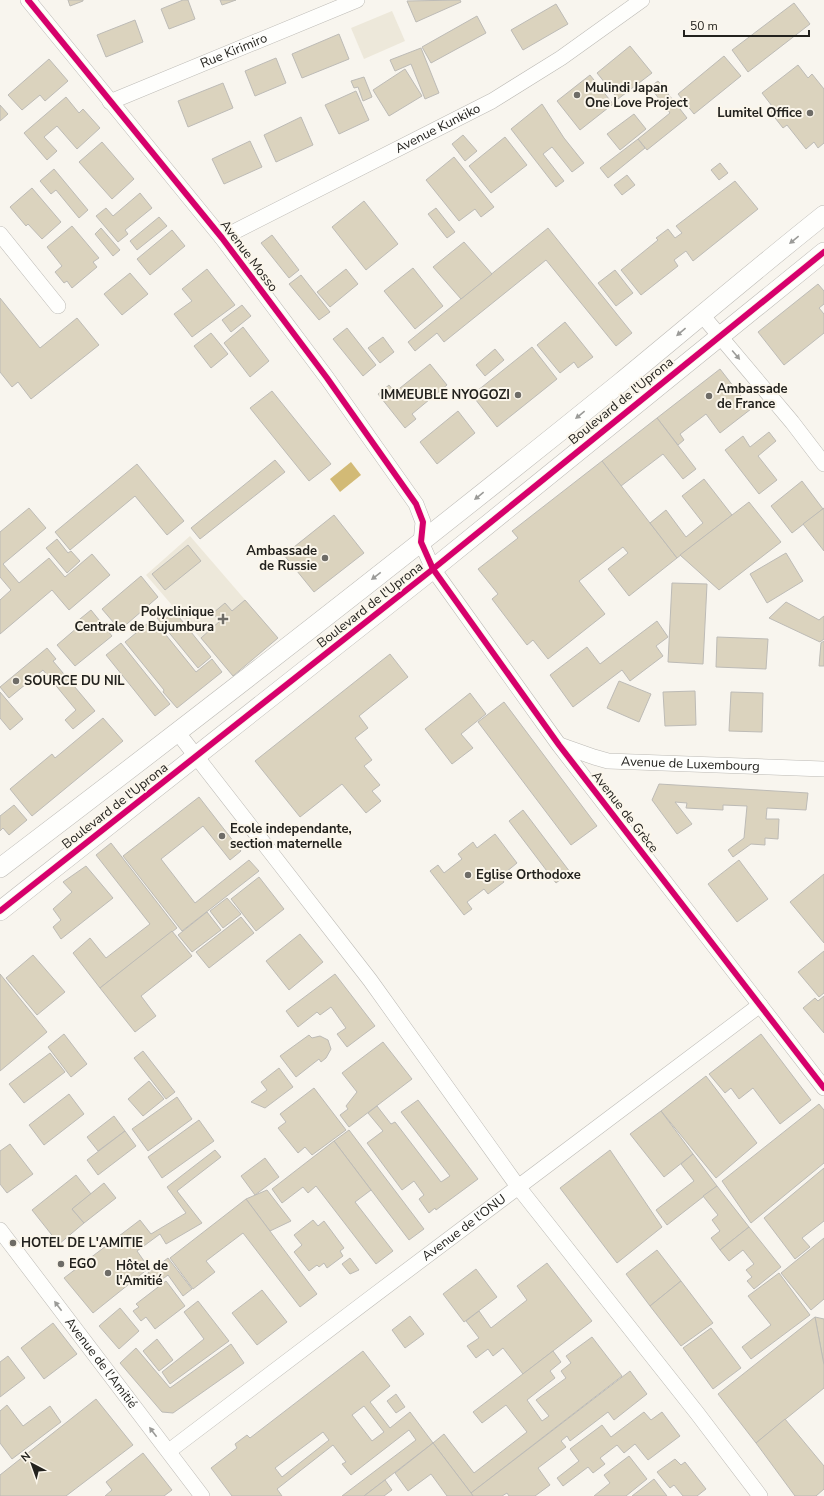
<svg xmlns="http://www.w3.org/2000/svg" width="824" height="1496" font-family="'Nunito Sans',sans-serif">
  <rect width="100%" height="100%" fill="#f8f5ee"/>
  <!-- built -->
  <g fill="#ede8da">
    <polygon points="392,11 405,41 364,59 351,28"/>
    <polygon points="190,536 278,638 233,676 146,575"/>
  </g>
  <!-- water -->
  <polygon fill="#d2ba76" points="351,462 361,475 340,492 330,479"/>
  <!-- building -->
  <g fill="#dbd3be" stroke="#bdbbb6" fill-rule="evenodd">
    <polygon points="68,0 83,0 83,1 70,6"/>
    <polygon points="183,0 188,0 195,19 169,29 161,9"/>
    <polygon points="220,0 236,0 222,5"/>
    <polygon points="460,0 461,2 416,22 407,1"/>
    <polygon points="794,3 810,24 748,72 732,50"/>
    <polygon points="556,4 568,24 523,50 511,30"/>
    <polygon points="477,16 486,33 431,63 422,47"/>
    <polygon points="135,20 143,42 106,57 97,35"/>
    <polygon points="339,34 349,59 302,78 292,54"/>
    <polygon points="630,46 652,73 618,99 597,73"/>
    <polygon points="421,48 439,93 425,99 411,64 395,71 390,60"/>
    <polygon points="724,56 741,76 694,114 678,94"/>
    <polygon points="276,58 286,83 255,96 245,71"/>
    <polygon points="49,59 68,81 45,101 40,95 22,110 8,95"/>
    <polygon points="798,65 808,78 812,74 824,89 824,143 818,148 814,142 806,149 787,125 783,128 768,109 772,106 762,93"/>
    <polygon points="405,69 422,96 389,116 373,90"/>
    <polygon points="590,75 613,104 580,130 557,101"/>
    <polygon points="364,77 372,97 363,101 358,87 354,88 351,81"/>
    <polygon points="658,81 687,118 647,150 638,139 670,113 650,87"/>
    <polygon points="223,83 233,108 188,127 178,101"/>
    <polygon points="356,91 369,120 339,134 325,105"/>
    <polygon points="66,97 79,113 83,109 100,128 77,149 57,126 44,137 57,151 47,160 24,133"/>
    <polygon points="542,104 564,138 584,163 572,172 552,147 543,154 564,181 556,187 511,129"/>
    <polygon points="0,105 8,114 0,121"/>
    <polygon points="634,114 646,129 620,150 607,134"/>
    <polygon points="301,117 313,145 276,162 264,135"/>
    <polygon points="463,135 477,151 465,161 452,144"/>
    <polygon points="505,137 527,165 491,193 469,166"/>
    <polygon points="638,139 645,148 608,178 600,168"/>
    <polygon points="250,141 262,167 224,184 212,159"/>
    <polygon points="102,142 134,179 112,199 79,162"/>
    <polygon points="454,157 494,207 481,217 475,209 459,221 426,180"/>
    <polygon points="720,163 728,173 719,180 711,170"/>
    <polygon points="54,169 88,210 79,218 56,190 51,194 40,181"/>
    <polygon points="627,175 635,185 622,195 614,185"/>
    <polygon points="735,181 758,209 693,261 686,251 674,260 678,266 641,295 621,270 658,240 656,238 668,229 675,238 682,233 676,226"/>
    <polygon points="32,188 61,222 42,239 28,224 26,226 10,207"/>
    <polygon points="140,193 152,208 125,230 128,234 118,242 96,216 106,208 113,216"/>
    <polygon points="364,201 398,244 366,270 332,227"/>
    <polygon points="436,208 455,232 447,238 428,214"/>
    <polygon points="159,217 167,226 137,250 130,241"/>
    <polygon points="72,226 99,258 93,262 97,267 72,288 67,281 64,283 55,272 62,266 47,247"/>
    <polygon points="101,228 120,250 113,256 95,234"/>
    <polygon points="548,228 632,333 616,346 546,260 444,342 437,333 415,351 408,342"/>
    <polygon points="172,230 185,246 150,275 137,259"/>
    <polygon points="272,235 299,270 289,278 261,243"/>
    <polygon points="464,242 492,274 461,299 433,267"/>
    <polygon points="413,268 443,306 415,329 384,291"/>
    <polygon points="207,269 235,305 192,337 174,314 192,301 182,289"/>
    <polygon points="346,269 358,284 330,307 317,292"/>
    <polygon points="615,270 633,293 616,306 598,283"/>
    <polygon points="130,273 148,294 122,315 104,294"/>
    <polygon points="301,275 330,312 319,320 289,284"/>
    <polygon points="818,284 824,291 824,304 819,308 824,314 824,333 784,365 758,332"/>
    <polygon points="0,298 40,348 77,318 99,345 31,399 18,382 12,387 0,372"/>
    <polygon points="242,305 251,316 231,332 222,320"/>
    <polygon points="565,322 593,357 578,368 574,362 560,373 537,345"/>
    <polygon points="243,327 269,361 250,377 224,343"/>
    <polygon points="347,328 376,365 363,376 333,339"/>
    <polygon points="211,333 228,354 211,368 194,346"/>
    <polygon points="383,337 394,352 380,363 368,348"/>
    <polygon points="532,347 557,379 497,427 472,395"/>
    <polygon points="495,349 504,360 485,376 476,365"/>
    <polygon points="430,364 447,385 412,414 416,419 405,428 378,394 389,385 395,392"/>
    <polygon points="720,369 751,409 720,433 706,414 680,434 684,440 678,445 657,418"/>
    <polygon points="272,391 331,464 309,481 250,408"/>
    <polygon points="458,411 475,433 437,464 420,442"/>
    <polygon points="657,418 696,469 683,479 663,454 621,486 602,461"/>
    <polygon points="769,432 776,441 758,456 777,480 759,494 725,450 743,436 750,447"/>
    <polygon points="275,460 285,472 200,539 191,528"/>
    <polygon points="602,461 677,558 629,596 608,569 628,553 623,547 579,581 605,614 548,659 533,640 527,645 492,599 498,594 478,569 518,538 512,531"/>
    <polygon points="137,464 184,521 167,535 135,496 70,550 55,532"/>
    <polygon points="704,479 732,515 677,558 650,523 666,510 686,537 703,523 682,496"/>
    <polygon points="802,481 823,509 792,533 771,506"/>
    <polygon points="749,502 781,542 719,590 680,555"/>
    <polygon points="29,508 46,528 3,564 19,583 49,558 65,577 92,554 110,575 69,610 52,590 0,634 0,600 11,590 0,577 0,532"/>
    <polygon points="824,508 824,551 803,524"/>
    <polygon points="334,515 364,553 314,592 284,555"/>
    <polygon points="57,539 68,553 71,551 80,561 67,573 46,548"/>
    <polygon points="188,545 201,561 165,590 152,574"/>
    <polygon points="786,553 803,581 767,603 750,574"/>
    <polygon points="141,576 158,597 120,630 102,609"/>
    <polygon points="672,583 707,584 703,664 668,662"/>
    <polygon points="245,600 278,638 233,676 201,638 220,621 213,613 225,603 232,611"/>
    <polygon points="786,602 819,620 824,616 824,639 820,642 769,618"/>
    <polygon points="171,607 211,657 198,668 157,618"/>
    <polygon points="91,610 112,636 75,666 57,645 78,627 75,623"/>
    <polygon points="153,619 196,672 212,659 222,672 177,708 163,692 164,690 125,642"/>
    <polygon points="657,621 668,637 656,646 663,656 630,681 622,670 573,707 550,675 587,647 600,664"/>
    <polygon points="717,637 768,639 766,669 716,667"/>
    <polygon points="824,641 824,666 819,666 821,643"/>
    <polygon points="121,643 170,704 155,716 106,655"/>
    <polygon points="47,648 56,659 53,661 95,711 73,729 65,720 76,710 43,670 9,698 0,687"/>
    <polygon points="390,654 408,677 359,716 368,728 355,738 372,760 364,766 380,785 372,791 381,801 366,813 342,784 300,817 255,761"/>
    <polygon points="619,681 651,694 639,722 607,708"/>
    <polygon points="695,691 696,725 665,726 663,692"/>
    <polygon points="0,692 23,719 10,730 0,718"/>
    <polygon points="731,692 763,693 762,732 729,731"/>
    <polygon points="470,693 486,714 461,734 473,748 452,764 425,729"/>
    <polygon points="504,702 597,826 571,845 478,722"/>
    <polygon points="103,718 123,741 32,816 10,789 52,754 55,758"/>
    <polygon points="659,784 808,793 806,810 767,808 766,819 779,819 778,839 765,838 765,845 751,844 733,857 728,850 744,838 747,806 723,805 723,810 686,808 687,803 675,802 692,824 677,834 652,800"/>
    <polygon points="199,797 241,851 230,860 203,826 161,859 195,903 249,860 259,871 182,931 123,856"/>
    <polygon points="14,805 27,820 9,835 3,828 0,831 0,816"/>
    <polygon points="523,810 570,872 556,883 509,821"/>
    <polygon points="495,834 517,863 500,877 504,882 488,894 484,889 467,902 472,909 464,915 430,871 438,865 444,873 462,859 458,854 473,842 477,848"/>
    <polygon points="111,843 177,928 100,988 73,953 90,938 106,958 150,924 96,855"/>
    <polygon points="739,860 768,899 737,922 708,884"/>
    <polygon points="86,866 113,898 61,939 53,927 61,920 53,909 72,892 63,882"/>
    <polygon points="824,874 824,943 790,902"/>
    <polygon points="259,877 284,909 256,931 231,899"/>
    <polygon points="227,898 241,914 223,928 210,911"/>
    <polygon points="207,912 221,930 192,952 178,935"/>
    <polygon points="241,917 254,933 209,968 196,952"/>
    <polygon points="172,931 192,956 141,996 156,1016 135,1032 100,988"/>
    <polygon points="300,934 323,962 289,990 266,961"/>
    <polygon points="824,951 824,993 819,997 798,972"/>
    <polygon points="33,955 65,992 37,1015 6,978"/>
    <polygon points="0,974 47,1032 0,1071"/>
    <polygon points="335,974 375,1026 347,1047 337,1034 346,1028 331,1007 320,1015 317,1012 298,1027 286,1011"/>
    <polygon points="824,996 824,1033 803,1008 815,998 818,1001"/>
    <polygon points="64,1034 87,1064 71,1077 48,1047"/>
    <polygon points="761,1034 811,1100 780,1124 753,1088 739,1099 731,1088 725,1093 709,1074"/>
    <polygon points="309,1035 312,1038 320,1036 328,1040 331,1049 326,1058 321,1062 319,1059 296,1077 280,1056"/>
    <polygon points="383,1042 412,1079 349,1127 340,1115 348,1109 346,1106 357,1092 342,1073"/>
    <polygon points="143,1051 175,1092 166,1099 134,1058"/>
    <polygon points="50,1053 65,1072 24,1103 9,1084"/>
    <polygon points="279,1068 293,1087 265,1108 251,1102 267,1090 261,1082"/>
    <polygon points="706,1076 757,1143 716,1178 661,1111"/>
    <polygon points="149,1081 164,1099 143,1116 128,1099"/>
    <polygon points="314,1088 346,1130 312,1155 305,1147 298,1153 278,1128 286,1122 280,1114"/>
    <polygon points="69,1094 84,1114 44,1145 29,1125"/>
    <polygon points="177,1097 192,1119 148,1151 132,1129"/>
    <polygon points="418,1100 478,1179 436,1210 435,1208 429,1213 419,1199 424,1195 414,1181 402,1190 367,1143 383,1131 368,1113 377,1106 391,1124 395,1122 441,1182 450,1176 401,1112"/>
    <polygon points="819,1104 824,1110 824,1163 751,1223 722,1181"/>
    <polygon points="661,1111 693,1154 664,1177 630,1134"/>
    <polygon points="114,1116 125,1131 98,1151 87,1137"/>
    <polygon points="199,1120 214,1141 162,1178 148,1157"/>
    <polygon points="349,1130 424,1229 409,1240 334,1141"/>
    <polygon points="125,1131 136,1146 98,1175 87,1160"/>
    <polygon points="334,1141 371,1190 355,1202 393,1251 376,1264 316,1186 308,1193 303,1187 282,1203 272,1189"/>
    <polygon points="10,1144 33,1174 7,1193 0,1184 0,1151"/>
    <polygon points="215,1150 221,1157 177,1191 202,1223 166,1244 160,1234 137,1251 149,1268 93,1313 64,1278 140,1220 151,1234 186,1213 167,1187"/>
    <polygon points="610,1150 662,1227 617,1263 560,1188"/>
    <polygon points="693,1154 717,1186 667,1225 656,1210 694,1181 681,1164"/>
    <polygon points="265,1158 279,1177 255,1195 241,1176"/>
    <polygon points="824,1168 824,1221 802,1238 810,1247 795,1259 764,1218"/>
    <polygon points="76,1175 91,1194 72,1209 84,1223 59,1244 32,1210"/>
    <polygon points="104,1183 116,1198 84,1223 72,1209"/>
    <polygon points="717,1186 749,1227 720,1250 711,1238 720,1231 712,1220 718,1215 703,1196"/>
    <polygon points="267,1190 291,1221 270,1231 246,1199"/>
    <polygon points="246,1199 317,1294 300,1307 243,1233 206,1261 215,1272 193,1289 170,1258"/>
    <polygon points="313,1220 318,1226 324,1221 344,1248 340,1251 343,1256 327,1268 324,1263 319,1267 317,1265 309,1271 294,1252 302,1245 294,1235"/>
    <polygon points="749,1227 781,1267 754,1289 747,1281 752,1277 746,1270 754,1264 743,1250 729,1261 720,1250"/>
    <polygon points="824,1238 824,1299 811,1310 781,1273"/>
    <polygon points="657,1250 681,1281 650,1306 626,1274"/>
    <polygon points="168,1258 192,1289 183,1296 168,1275 152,1287 144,1276"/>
    <polygon points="350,1258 359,1270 350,1274 342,1264"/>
    <polygon points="547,1263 592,1321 523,1374 503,1348 493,1356 488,1349 476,1358 467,1346 479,1338 466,1321 479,1311 491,1328 527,1300 517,1286"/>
    <polygon points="476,1269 497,1297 464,1322 443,1294"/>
    <polygon points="779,1273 810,1315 751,1359 742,1347 771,1325 748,1296"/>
    <polygon points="166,1281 185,1306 155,1329 146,1317 141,1321 133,1311 139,1307 136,1304"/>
    <polygon points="681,1281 713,1323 681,1346 650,1306"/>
    <polygon points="262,1290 287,1322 257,1345 232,1313"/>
    <polygon points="198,1301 229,1341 170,1384 162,1372 204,1339 184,1312"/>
    <polygon points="120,1308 139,1331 119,1349 99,1326"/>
    <polygon points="410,1316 424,1334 405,1348 392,1330"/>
    <polygon points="815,1317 824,1319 824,1365"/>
    <polygon points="815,1317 824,1365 824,1388 756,1443 718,1394"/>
    <polygon points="53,1323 77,1354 44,1379 21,1348"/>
    <polygon points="711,1328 741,1368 713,1389 683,1348"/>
    <polygon points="592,1337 622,1376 471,1493 433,1443 444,1434 474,1473 527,1432 506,1405 482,1423 473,1412 553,1351 561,1362 550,1371 555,1378 527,1400 542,1421 549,1416 536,1400 566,1378 561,1371 571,1363 566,1356"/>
    <polygon points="157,1339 173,1360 159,1371 143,1351"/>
    <polygon points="231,1344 244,1363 173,1413 162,1412 120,1363 136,1348 170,1388"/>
    <path d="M363,1351l27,35 -20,16 20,26 20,-16 23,31 -69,53h-22l74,-56 -7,-10 -58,45 -9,-11 4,-2 -13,-17 -56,44 5,7h-50l-21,-28 26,-20 -2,-4 12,-9 3,3zM364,1406l20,26 -12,9 -20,-26zM323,1432l6,8 -47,37 -7,-9z"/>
    <polygon points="8,1356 25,1378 0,1397 0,1362"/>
    <polygon points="630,1371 647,1394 614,1420 608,1412 570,1441 567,1436 561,1441 566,1447 538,1468 550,1485 535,1496 509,1496 507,1493 502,1496 473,1496 471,1493"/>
    <polygon points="396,1394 405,1407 396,1413 387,1401"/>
    <polygon points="96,1399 133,1445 66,1496 0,1496 0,1475"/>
    <polygon points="7,1405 23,1426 50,1406 61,1422 12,1459 0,1443 0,1411"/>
    <polygon points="644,1412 651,1420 662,1412 680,1436 648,1460 635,1444 624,1453 617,1445 600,1458 605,1464 593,1473 588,1467 563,1486 557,1478 579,1461 570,1449 602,1425 611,1437"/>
    <polygon points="785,1419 824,1466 824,1489 816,1496 795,1496 756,1443"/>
    <polygon points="433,1443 471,1493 473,1496 447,1496 431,1474 408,1491 395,1473"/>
    <polygon points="143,1453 172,1490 164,1496 105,1496 112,1490 106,1482"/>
    <polygon points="629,1456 647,1479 626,1496 594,1496 610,1483 604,1475"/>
    <polygon points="675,1459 681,1465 685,1462 706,1489 697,1496 683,1496 674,1485 670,1488 657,1472"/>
    <polygon points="654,1479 667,1496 632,1496"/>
    <polygon points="385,1480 392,1490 384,1496 364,1496"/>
  </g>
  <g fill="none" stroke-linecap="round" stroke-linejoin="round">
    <!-- minor casing -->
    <g stroke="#bcbab5" stroke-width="16">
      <g id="minor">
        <polyline points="28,0 222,238 327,378 416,504 423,522 421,542 433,569 559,745 824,1088"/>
        <path id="s1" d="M110,102l247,-102"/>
        <polyline points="0,234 58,306"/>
        <path id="s2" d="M222,238l270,-137 69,-43 81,-58"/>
        <polyline points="702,315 792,422 824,464"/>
        <polyline points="178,733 370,980 519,1188 697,1413 760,1496"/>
        <path id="s3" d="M560,745l34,12 14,4 216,8"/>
        <path id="s4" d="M0,1230l202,266"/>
        <path id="s5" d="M169,1451c196,-150 394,-297 591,-446"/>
      </g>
    </g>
    <!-- tertiary casing -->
    <g stroke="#bcbab5" stroke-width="20">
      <g id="tertiary">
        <path d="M0,868c209,-159 416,-320 620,-485 68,-56 135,-113 204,-168"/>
        <polyline points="0,911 433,569 824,252"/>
      </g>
    </g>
    <!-- minor -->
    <use href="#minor" stroke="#fefefc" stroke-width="15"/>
    <!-- tertiary -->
    <use href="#tertiary" stroke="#fefefc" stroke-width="19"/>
    <!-- cycleway casing -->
    <g stroke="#fbf6eb" stroke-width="8">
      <g id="cycleway">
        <polyline points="28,0 222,238 327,378 416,504 423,522 421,542 433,569 559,745 824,1088"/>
        <polyline points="0,911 433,569 824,252"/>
      </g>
    </g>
    <!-- cycleway -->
    <use href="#cycleway" stroke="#d6006c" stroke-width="6"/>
  </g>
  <!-- one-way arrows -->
  <defs><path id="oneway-solid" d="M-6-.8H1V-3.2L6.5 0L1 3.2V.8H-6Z"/></defs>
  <g fill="#9b9b98">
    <use href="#oneway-solid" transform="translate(794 240) rotate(141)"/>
    <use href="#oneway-solid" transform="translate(681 332) rotate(140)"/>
    <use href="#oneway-solid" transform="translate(736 355) rotate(50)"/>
    <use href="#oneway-solid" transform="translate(580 415) rotate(141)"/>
    <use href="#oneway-solid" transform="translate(479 496) rotate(141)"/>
    <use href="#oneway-solid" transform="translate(376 576) rotate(142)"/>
    <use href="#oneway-solid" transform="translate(58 1306) rotate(-127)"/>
    <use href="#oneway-solid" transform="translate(153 1432) rotate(-127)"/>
  </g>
  <!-- markers -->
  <g fill="#6e6c67" stroke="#fbf6eb" stroke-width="1.5">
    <circle cx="577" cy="95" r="4"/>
    <circle cx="810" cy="113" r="4"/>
    <circle cx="518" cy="395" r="4"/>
    <circle cx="709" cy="396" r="4"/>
    <circle cx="325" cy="558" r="4"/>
    <path d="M221 613h4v4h4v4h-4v4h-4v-4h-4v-4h4z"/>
    <circle cx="16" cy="681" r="4"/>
    <circle cx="222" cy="836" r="4"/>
    <circle cx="468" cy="875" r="4"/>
    <circle cx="13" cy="1243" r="4"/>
    <circle cx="61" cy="1264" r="4"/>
    <circle cx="108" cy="1273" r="4"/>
  </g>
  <g text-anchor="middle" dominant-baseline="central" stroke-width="4" stroke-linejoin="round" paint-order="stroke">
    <!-- street labels -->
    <g font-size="13" fill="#23221e" stroke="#fbf6eb">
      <text stroke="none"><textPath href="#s1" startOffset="134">Rue Kirimiro</textPath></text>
      <text stroke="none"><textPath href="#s2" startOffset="242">Avenue Kunkiko</textPath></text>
      <text transform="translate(249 256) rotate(53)">Avenue Mosso</text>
      <text transform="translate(621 401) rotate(-39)">Boulevard de l'Uprona</text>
      <text transform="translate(370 605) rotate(-38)">Boulevard de l'Uprona</text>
      <text stroke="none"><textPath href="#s3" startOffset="133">Avenue de Luxembourg</textPath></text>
      <text transform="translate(115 806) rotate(-38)">Boulevard de l'Uprona</text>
      <text transform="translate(625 812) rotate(52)">Avenue de Grèce</text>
      <text stroke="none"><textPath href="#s5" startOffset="370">Avenue de l'ONU</textPath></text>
      <text stroke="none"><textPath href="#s4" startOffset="167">Avenue de l'Amitié</textPath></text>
    </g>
    <!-- poi labels -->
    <g font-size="13" font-weight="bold" fill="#23221e" stroke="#fbf6eb" text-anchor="start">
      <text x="585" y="88">Mulindi Japan<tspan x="585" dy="15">One Love Project</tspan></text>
      <text x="802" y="113" text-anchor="end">Lumitel Office</text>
      <text x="717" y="389">Ambassade<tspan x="717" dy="15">de France</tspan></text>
      <text x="510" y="395" text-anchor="end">IMMEUBLE NYOGOZI</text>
      <text x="317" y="551" text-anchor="end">Ambassade<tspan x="317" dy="15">de Russie</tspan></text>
      <text x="214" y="612" text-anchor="end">Polyclinique<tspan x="214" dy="15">Centrale de Bujumbura</tspan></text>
      <text x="24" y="681">SOURCE DU NIL</text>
      <text x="230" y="829">Ecole independante,<tspan x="230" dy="15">section maternelle</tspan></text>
      <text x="476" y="875">Eglise Orthodoxe</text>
      <text x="21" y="1243">HOTEL DE L'AMITIE</text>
      <text x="69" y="1264">EGO</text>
      <text x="116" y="1266">Hôtel de<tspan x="116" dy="15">l'Amitié</tspan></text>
    </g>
  </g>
  <!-- north arrow -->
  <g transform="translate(32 1464) rotate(319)" stroke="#fbf6eb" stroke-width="3" paint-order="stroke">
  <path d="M0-3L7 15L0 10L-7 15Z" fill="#23221e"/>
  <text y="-6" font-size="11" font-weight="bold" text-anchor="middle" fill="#23221e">N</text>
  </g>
  <!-- scale -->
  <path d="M684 30v6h125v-6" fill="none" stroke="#23221e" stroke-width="2"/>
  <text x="690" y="30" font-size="12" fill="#23221e" stroke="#fbf6eb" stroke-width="3" paint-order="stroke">50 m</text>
</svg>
